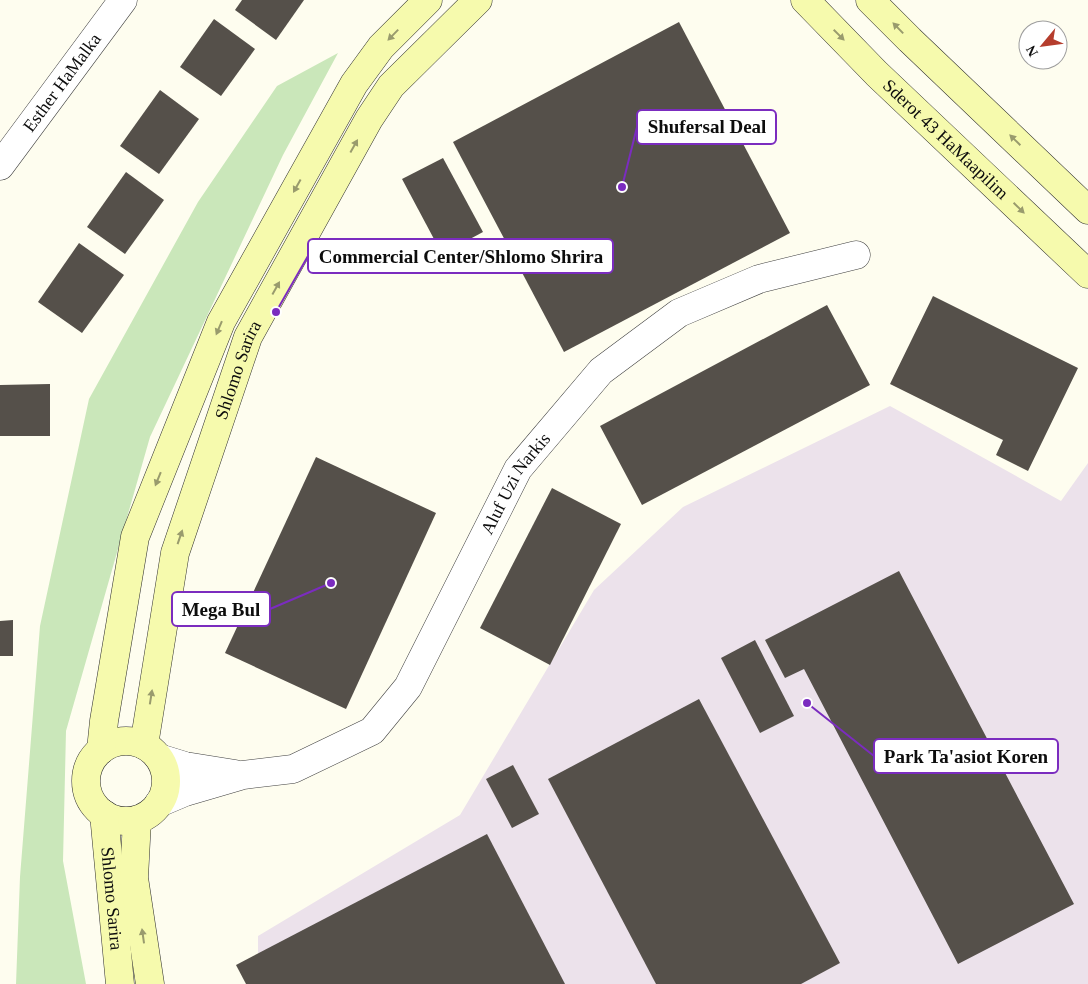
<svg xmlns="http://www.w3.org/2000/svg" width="1088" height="984" font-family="'Times New Roman',serif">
  <rect width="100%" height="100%" fill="#fefdef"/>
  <!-- industrial -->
  <polygon fill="#ece2eb" points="890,406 1061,501 1088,463 1088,984 258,984 258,936 460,815 594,590 683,507"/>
  <!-- green -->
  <polygon fill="#cae7ba" points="338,53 283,155 150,437 66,731 63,861 86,984 16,984 20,877 40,626 89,399 198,202 277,86"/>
  <!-- building -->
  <g fill="#55504a">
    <polygon points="242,0 304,0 276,40 235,10"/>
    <polygon points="214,19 255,49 221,96 180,67"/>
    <polygon points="679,22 790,233 564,352 453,142"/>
    <polygon points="160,90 199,119 159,174 120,146"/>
    <polygon points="443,158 483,232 442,254 402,179"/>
    <polygon points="126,172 164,200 125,254 87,227"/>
    <polygon points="79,243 124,275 82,333 38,302"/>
    <polygon points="933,296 1078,368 1028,471 996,455 1003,440 890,384"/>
    <polygon points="827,305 870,385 642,505 600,426"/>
    <polygon points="50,384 50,436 0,436 0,385"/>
    <polygon points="316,457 436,513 346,709 225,653"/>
    <polygon points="552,488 621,524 550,665 480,628"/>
    <polygon points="899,571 1074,904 958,964 804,669 785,678 765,640"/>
    <polygon points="13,620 13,656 0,656 0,621"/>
    <polygon points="755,640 794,716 760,733 721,658"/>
    <polygon points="699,699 840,963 801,984 656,984 548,779"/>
    <polygon points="513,765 539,814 512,828 486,779"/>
    <polygon points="487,834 565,984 246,984 236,965"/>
  </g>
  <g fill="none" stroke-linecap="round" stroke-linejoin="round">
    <!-- street casing -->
    <g stroke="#404040" stroke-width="29">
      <g id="street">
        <path id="s1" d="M0,166l123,-166"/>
        <polyline points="159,758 185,766 235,774"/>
        <path id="s2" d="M159,803l26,-11 58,-17 50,-6 79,-38 36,-44 110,-218 83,-98 78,-58 80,-34 97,-24"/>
      </g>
    </g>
    <!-- secondary casing -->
    <g stroke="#2f2f2f" stroke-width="29">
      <g id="secondary">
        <path id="s3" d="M805,0l72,74 211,200"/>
        <polyline points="870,0 910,40 1088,210"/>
        <circle cx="126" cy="781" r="40"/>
        <path id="s4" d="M144,745l31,-192 73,-216 121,-218 22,-33 87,-86"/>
        <polyline points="101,750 104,721 135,537 221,322 354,84 381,47 428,0"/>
        <path id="s5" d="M104,814l16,170"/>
        <polyline points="137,820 134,878 150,984"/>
      </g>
    </g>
    <!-- street -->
    <use href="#street" stroke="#fff" stroke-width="28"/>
    <!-- secondary -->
    <use href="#secondary" stroke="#f6faad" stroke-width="28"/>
  </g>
  <!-- one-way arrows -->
  <defs><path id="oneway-solid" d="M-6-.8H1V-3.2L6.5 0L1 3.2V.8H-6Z" transform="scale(1.25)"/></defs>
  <g fill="#999b6d">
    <use href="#oneway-solid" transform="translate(898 28) rotate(-134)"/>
    <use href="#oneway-solid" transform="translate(393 35) rotate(134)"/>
    <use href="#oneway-solid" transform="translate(839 35) rotate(45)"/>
    <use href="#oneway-solid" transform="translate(1015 140) rotate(-136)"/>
    <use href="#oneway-solid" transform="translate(354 146) rotate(-61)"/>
    <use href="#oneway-solid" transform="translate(297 186) rotate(119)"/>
    <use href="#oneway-solid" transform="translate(1019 208) rotate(44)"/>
    <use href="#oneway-solid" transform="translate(276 288) rotate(-61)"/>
    <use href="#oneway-solid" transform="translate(219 328) rotate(113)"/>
    <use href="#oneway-solid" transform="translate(158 479) rotate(112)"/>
    <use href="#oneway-solid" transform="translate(180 537) rotate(-71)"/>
    <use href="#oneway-solid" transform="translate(151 697) rotate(-81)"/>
    <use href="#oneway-solid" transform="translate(143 936) rotate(-98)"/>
  </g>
  <g text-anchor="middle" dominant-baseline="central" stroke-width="5" stroke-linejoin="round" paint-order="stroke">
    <!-- street labels -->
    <g font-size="18" fill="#0d0d0d" stroke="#fff">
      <text stroke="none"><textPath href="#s1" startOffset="104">Esther HaMalka</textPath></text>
      <text stroke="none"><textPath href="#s3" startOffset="198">Sderot 43 HaMaapilim</textPath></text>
      <text stroke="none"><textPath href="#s4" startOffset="388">Shlomo Sarira</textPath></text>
      <text stroke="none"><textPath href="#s2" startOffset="514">Aluf Uzi Narkis</textPath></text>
      <text stroke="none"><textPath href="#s5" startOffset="85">Shlomo Sarira</textPath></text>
    </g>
  </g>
  <!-- callouts -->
  <path fill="none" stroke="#7b2cbf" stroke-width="2" d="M622 187L637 127M276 312L308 256M331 583L270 609M807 703L874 756"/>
  <g fill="#7b2cbf" stroke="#fff" stroke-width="2">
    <circle cx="622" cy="187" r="5"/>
    <circle cx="276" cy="312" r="5"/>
    <circle cx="331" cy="583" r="5"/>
    <circle cx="807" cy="703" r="5"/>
  </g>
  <g fill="#fff" stroke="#7b2cbf" stroke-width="2">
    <rect x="637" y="110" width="139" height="34" rx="5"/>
    <rect x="308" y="239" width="305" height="34" rx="5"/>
    <rect x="172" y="592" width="98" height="34" rx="5"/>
    <rect x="874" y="739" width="184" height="34" rx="5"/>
  </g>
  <g font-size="19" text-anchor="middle" font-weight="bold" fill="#0d0d0d">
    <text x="707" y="133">Shufersal Deal</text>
    <text x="461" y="263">Commercial Center/Shlomo Shrira</text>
    <text x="221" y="616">Mega Bul</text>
    <text x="966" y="763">Park Ta'asiot Koren</text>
  </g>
  <!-- north arrow -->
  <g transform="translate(1043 45) rotate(241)"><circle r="24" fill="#ffffff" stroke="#9e9e9e"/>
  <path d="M0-4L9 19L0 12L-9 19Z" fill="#b53d2d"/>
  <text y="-8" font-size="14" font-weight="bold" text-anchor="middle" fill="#0d0d0d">N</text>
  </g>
</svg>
